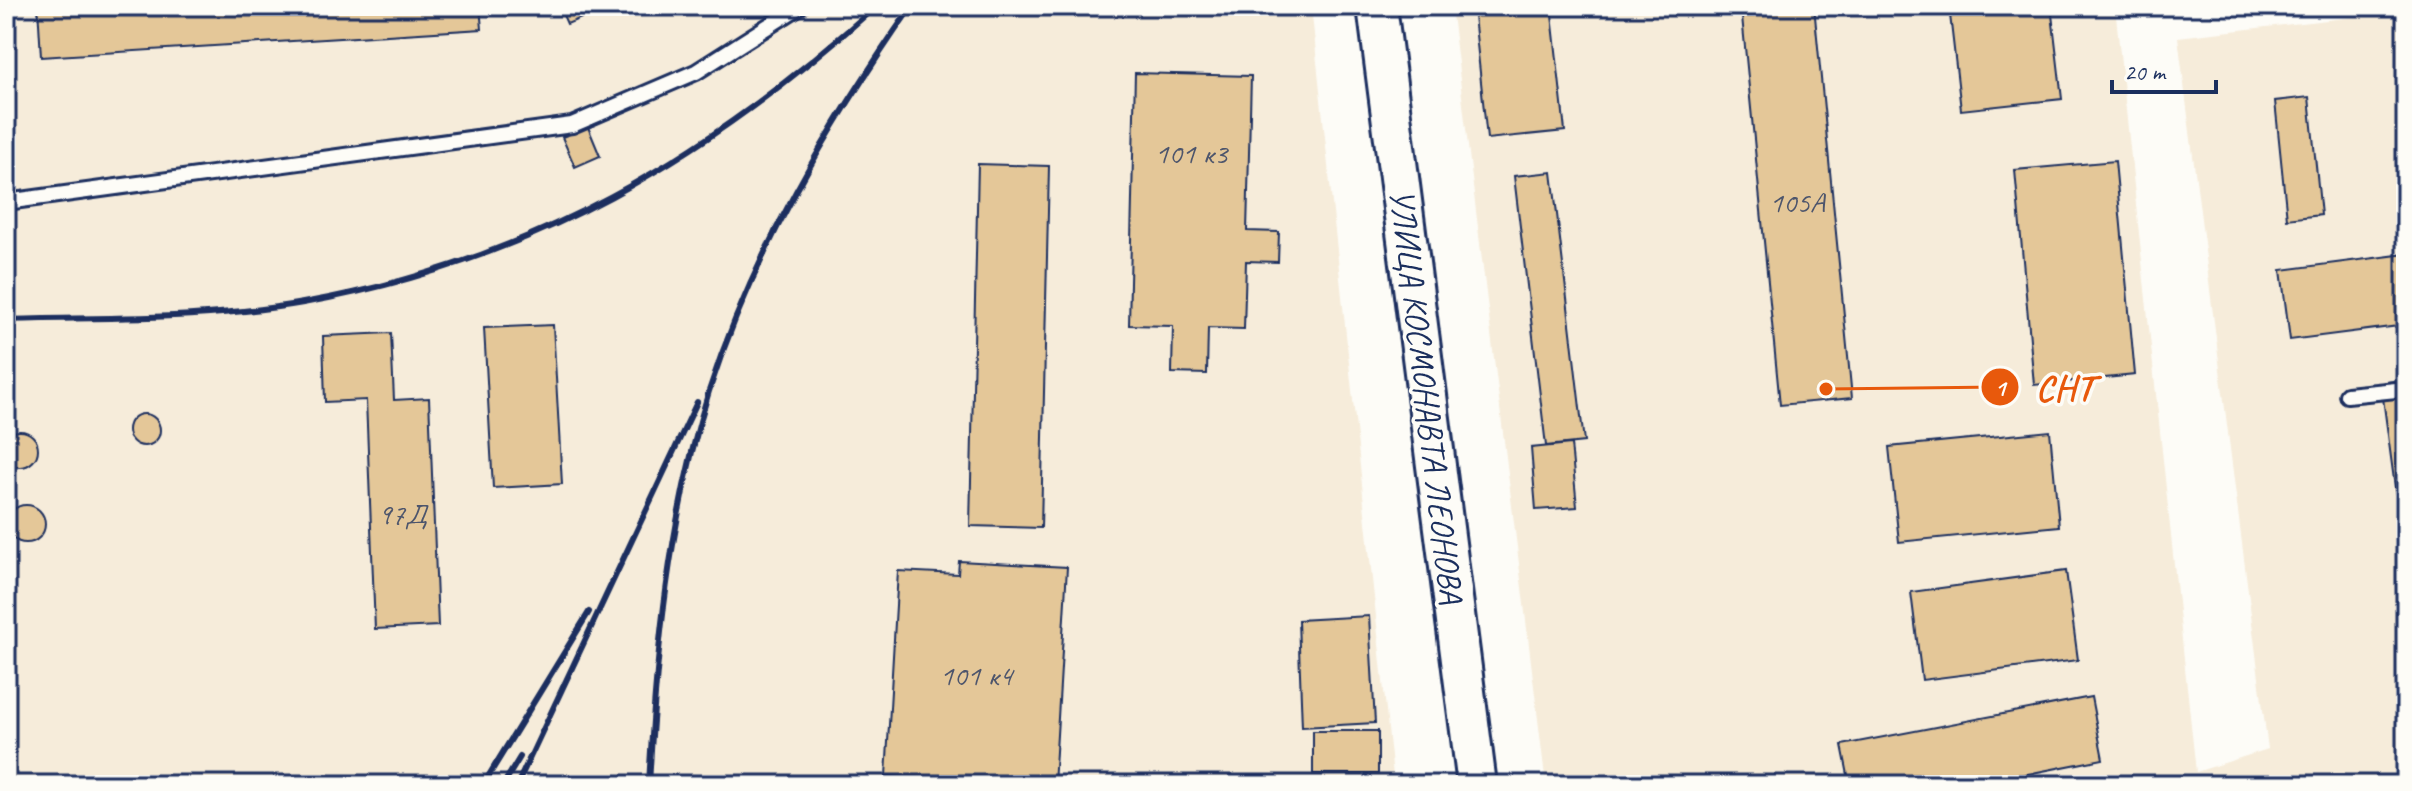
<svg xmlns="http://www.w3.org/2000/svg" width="2412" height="791" font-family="Caveat,sans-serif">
  <rect width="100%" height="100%" fill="#fdfcf7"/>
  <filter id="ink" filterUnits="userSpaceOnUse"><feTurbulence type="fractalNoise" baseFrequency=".0125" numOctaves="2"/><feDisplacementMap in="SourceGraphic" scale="16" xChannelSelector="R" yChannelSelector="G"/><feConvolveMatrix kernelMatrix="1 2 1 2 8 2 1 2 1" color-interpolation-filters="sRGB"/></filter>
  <g filter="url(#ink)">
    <!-- built -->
    <g fill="#f6ecda">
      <polygon points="6,6 1311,6 1394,785 6,785"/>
      <polygon points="1451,6 2115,6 2196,772 2268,749 2178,37 2406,11 2406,785 1546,785"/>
    </g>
    <!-- building -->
    <g fill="#e4c798" stroke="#1b2f5e" stroke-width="2">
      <polygon points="38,6 480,6 482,29 41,57"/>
      <polygon points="559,6 610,6 567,24"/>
      <polygon points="1473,6 1551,6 1565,131 1487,139"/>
      <polygon points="1741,6 1814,6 1852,398 1780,405"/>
      <polygon points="1949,6 2051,6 2062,99 1961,110"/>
      <polygon points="1135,73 1251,76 1247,231 1279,232 1278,262 1246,261 1244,329 1208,328 1207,374 1172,373 1173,326 1129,325"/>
      <polygon points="2309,97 2321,215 2287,219 2275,101"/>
      <polygon points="588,127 600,156 575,167 562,137"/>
      <polygon points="2115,161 2135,375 2034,385 2015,170"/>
      <polygon points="978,164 1049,166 1041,528 970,526"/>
      <polygon points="1552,172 1584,442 1546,446 1514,176"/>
      <polygon points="2406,254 2406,325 2290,340 2281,270"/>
      <polygon points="553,325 562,484 493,488 484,328"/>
      <polygon points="391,333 394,400 429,398 438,626 375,629 366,400 325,402 323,336"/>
      <polygon points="2406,379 2406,509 2398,510 2381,383"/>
      <circle cx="144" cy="430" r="16"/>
      <polygon points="2050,431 2059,526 1899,542 1889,447"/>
      <circle cx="20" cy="449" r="18"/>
      <polygon points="1571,444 1577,507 1536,510 1531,448"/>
      <circle cx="26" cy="524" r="19"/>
      <polygon points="959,561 1067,567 1054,785 886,776 898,571 958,574"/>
      <polygon points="2066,571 2078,660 1922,680 1911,592"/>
      <polygon points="1369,616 1375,723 1302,727 1298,620"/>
      <polygon points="2091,697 2103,759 1972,785 1850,785 1842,745"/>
      <rect x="1313" y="731" width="65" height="43"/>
      <polygon points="887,779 954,784 954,785 887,785"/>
    </g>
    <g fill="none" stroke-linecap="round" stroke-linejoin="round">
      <!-- lane casing -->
      <g stroke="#1b2f5e" stroke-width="20">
        <g id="lane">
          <polyline points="6,202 572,125 696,72 800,6"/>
          <polyline points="2347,395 2406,389"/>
        </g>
      </g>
      <!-- secondary casing -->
      <g stroke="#1b2f5e" stroke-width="44">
        <polyline id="secondary" points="1377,6 1477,785"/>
      </g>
      <!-- lane -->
      <use href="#lane" stroke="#fdfcf7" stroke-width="14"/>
      <!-- secondary -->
      <use href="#secondary" stroke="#fdfcf7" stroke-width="38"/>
      <!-- rail -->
      <g stroke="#1b2f5e" stroke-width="6">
        <path d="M6,320c98,-3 200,0 297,-17 228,-41 402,-144 573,-297"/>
        <polyline points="483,785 589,612"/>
        <polyline points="503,785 520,757"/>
        <polyline points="517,785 697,402"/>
        <path d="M649,785c7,-132 20,-267 60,-394 45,-139 120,-266 203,-385"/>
      </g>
    </g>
  </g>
  <g text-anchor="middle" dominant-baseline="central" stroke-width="7" stroke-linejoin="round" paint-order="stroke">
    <!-- number labels -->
    <g font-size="30" fill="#4d556c">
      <text x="1191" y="153">101 к3</text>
      <text x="1797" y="202">105А</text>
      <text x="402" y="514">97Д</text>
      <text x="976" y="675">101 к4</text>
    </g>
    <!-- street labels -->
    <g font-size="34" fill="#1b2f5e" stroke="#fdfcf7">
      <text transform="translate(1427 396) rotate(83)">УЛИЦА КОСМОНАВТА ЛЕОНОВА</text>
    </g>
  </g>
  <!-- callouts -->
  <path fill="none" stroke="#e8590c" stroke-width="3" d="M1826 389L2000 387"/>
  <g fill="#e8590c" stroke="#fdfcf7" stroke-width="3">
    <circle cx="1826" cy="389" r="8"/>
    <circle cx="2000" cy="387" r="20"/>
  </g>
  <g font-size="24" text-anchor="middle" font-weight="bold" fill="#fff">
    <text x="2000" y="396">1</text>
  </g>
  <g font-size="36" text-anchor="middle" font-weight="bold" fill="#e8590c" stroke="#fdfcf7" stroke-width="7" stroke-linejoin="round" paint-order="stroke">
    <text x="2065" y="400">СНТ</text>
  </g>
  <!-- margin -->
  <rect width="2412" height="791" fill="none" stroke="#fdfcf7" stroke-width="32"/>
  <rect x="16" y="16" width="2380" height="759" fill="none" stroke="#1b2f5e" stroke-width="3" filter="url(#ink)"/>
  <!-- scale -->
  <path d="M2112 80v12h104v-12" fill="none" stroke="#1b2f5e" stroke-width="4"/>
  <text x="2124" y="80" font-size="24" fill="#1b2f5e" stroke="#fdfcf7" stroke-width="6" paint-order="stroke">20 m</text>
</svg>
